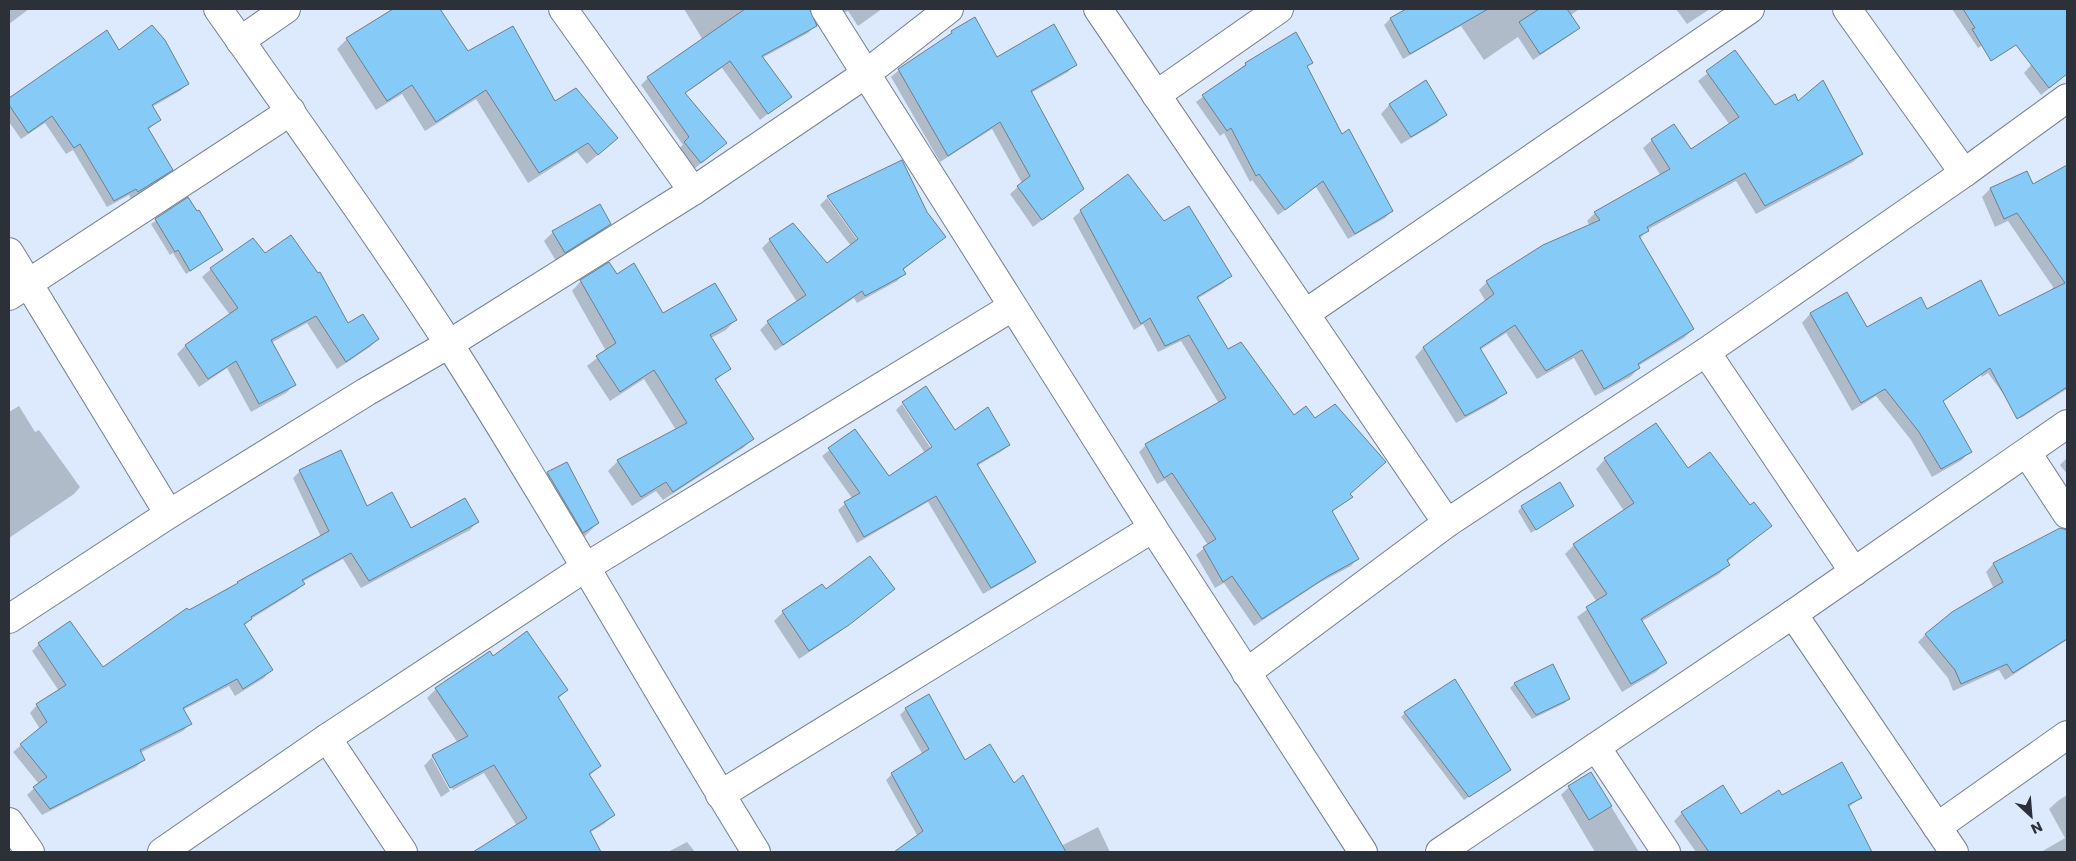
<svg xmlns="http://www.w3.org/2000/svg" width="2076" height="861" font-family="Poppins,sans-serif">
  <rect width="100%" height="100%" fill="#ddeafd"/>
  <!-- shadow -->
  <g fill="#0003" fill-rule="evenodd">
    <polygon points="9,9 29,9 9,24"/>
    <polygon points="396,9 444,9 440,11 468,53 554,103 606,148 587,164 577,152 528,183 476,99 425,131 402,94 376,110 337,49 347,39"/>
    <polygon points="684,9 808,9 816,25 808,33 762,58 790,97 760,120 722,68 684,94 725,143 693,170 677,150 683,145 641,85 648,78 703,40"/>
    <polygon points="830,9 882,9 858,26 848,11 837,17"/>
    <polygon points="1408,9 1579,9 1570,16 1578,28 1572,34 1533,60 1518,37 1484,60 1461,26 1403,59 1384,25 1390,19"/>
    <polygon points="1676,9 1710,9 1687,24"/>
    <polygon points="1952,9 2040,9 1978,48"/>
    <polygon points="107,31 119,52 187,84 180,91 152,107 159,120 148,130 171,170 164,177 131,199 129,195 107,207 73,150 66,154 45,123 21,139 9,122 9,99"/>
    <polygon points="952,32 996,58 1075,64 1068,72 1031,93 1083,189 1033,227 1010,194 1022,183 992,129 940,162 891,77 899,70 944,39"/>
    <polygon points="2067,47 2067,74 2041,95 2024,73 2031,65"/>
    <polygon points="1734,52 1775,107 1798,103 1862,154 1853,162 1756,214 1736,181 1647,230 1640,239 1693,329 1684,338 1638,366 1639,368 1630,377 1595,396 1574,358 1537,379 1506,333 1480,350 1505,392 1496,401 1456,423 1415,357 1423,348 1486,302 1479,290 1487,282 1590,226 1587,221 1595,213 1661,176 1643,148 1652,140 1690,151 1730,125 1698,81"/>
    <polygon points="1312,62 1306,68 1341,135 1392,211 1385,218 1348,239 1316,187 1278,215 1252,180 1250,182 1224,133 1220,136 1196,102 1246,64"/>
    <polygon points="1425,82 1446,114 1437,123 1401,144 1381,114 1389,105"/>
    <polygon points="2067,167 2067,389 2021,418 1988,373 1982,377 1981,375 1942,402 1970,451 1962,460 1932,477 1911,440 1876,396 1852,411 1802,323 1810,314 1846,294 1867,329 1927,310 1999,318 2051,291 2053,287 2008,221 1995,227 1982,197 1990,189 2032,186"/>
    <path d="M828,197l98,16 18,24 -41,33 2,3 -8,8 -40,22 -3,-5 -79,53 -15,-21 8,-8 29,-20 -35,-54 8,-8 57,25 24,-19 -31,-41zM827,198h3l33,45 -2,2z"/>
    <polygon points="188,199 222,250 186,274 173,253 170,255 151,224"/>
    <polygon points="1081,211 1164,223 1230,276 1223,283 1197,299 1228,351 1351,497 1332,512 1358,558 1351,566 1319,583 1254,626 1224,583 1215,588 1196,555 1208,545 1165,480 1157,484 1139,452 1146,445 1218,404 1218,402 1181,341 1158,352 1143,324 1134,330 1073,218"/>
    <polygon points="610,224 601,232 556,261 544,241 553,232"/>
    <polygon points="253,240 264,255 348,325 378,339 370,347 337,369 307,323 271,343 294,385 286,393 251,412 227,368 199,387 177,354 185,346 230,315 202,277 211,269"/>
    <polygon points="617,275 662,315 735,320 726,330 711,338 730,368 715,381 752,439 743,448 663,500 656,491 632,506 608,471 618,461 676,430 644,379 610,401 587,366 606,351 572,291 581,281"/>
    <polygon points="902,404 934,453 955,432 1009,445 1002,451 977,466 1035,561 1028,568 983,594 928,502 857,543 838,510 852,498 822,456 855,430 889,477 925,453 896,410"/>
    <polygon points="19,406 35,432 39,430 80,487 74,494 9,538 9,412"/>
    <polygon points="2067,458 2067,474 2060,465"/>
    <polygon points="1605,459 1688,469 1750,507 1771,526 1727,562 1728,565 1719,574 1641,622 1665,663 1656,672 1622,692 1577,617 1597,602 1565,554 1574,545 1624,511 1596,469"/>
    <polygon points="566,463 598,523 585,536 570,545 535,486 548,473"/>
    <polygon points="300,471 411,529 477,522 470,530 361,588 343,559 302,582 303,584 296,591 251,619 244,626 271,670 264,678 235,696 229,686 183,710 190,724 183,731 140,753 144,760 136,767 42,815 27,795 39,784 13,752 40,729 30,713 37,705 59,691 32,651 39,644 103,669 188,611 321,537 293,478"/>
    <polygon points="1572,506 1531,533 1518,511 1522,507"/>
    <polygon points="2056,531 2067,551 2067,640 2005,680 1999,670 1953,691 1948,678 1918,642 1926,634 1994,589 1986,572 1993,564"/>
    <polygon points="822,586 826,591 894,589 838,633 799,659 774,621 783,612"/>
    <polygon points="492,658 567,690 558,699 600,766 589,776 613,815 604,824 589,833 599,852 480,852 488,845 517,826 484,773 453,790 435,758 432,758 450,791 441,797 424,766 433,756 458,743 427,698 436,689"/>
    <polygon points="1552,665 1569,698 1565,703 1532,719 1510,688 1514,684"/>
    <polygon points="906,709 965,762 1014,785 1061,846 1098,827 1110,852 920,852 915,840 918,837 886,780 892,774 923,755 900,715"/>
    <polygon points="1405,713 1510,770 1464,800 1401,717"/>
    <polygon points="1591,774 1639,852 1595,852 1561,795 1569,787"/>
    <polygon points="2067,795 2067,852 2041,852 2065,838 2049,809 2059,800"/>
    <polygon points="1781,796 1860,798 1848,808 1871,852 1696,852 1674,821 1682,813 1740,815"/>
    <polygon points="687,842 695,852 668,852"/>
  </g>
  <!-- building -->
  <g fill="#86cbf7" stroke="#6c7f8c">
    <polygon points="393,9 440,9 468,51 513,26 555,101 576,88 618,138 598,155 588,143 539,173 486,90 436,122 412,85 387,101 346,38"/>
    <polygon points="745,9 810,9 817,26 762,56 792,97 768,114 730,61 685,93 727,143 701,163 684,142 689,137 647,77"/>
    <polygon points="1406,9 1488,9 1410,54 1390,18"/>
    <polygon points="1539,9 1567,9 1580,28 1540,54 1519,22"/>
    <polygon points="1963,9 2067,9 2067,74 2049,88 2016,45 1991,61 1972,29 1975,28"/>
    <polygon points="975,17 997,57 1054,24 1077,65 1031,91 1084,189 1042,220 1017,186 1030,176 1000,122 948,156 898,69 952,33 951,31"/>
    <polygon points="152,25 165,40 189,84 152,105 161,120 148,128 173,170 138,192 136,189 114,201 80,144 74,148 52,116 28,133 9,105 9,98 107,30 119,50"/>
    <polygon points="1296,32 1313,63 1307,66 1342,134 1349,129 1393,211 1355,234 1323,181 1285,210 1259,174 1256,176 1231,128 1227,131 1202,95 1246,65 1245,63"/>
    <polygon points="1735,50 1775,105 1795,94 1798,101 1823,80 1863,154 1765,206 1745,173 1647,227 1649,231 1639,236 1694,329 1638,364 1640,368 1604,389 1582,350 1546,371 1515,325 1480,348 1507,393 1465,416 1423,347 1494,294 1486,281 1543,245 1600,220 1594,212 1670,169 1651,139 1674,124 1691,149 1739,117 1706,71"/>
    <polygon points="1426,80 1447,115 1411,137 1389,104"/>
    <polygon points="902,160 927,212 946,237 903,269 906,274 865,296 862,291 783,345 767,321 806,295 769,239 793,223 827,263 858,239 827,196"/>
    <polygon points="2067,165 2067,387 2017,419 1990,368 1943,401 1972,452 1941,469 1919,432 1885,389 1861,403 1810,313 1847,292 1867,327 1921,297 1927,309 1981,280 1999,316 2065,283 2017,213 2004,219 1990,188 2027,171 2033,184"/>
    <polygon points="1128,174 1164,221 1189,206 1232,276 1197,297 1228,349 1241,342 1294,415 1306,406 1315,418 1335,404 1386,462 1350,494 1353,497 1332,511 1359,559 1328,576 1262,619 1232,576 1223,582 1203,547 1216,539 1172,473 1164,478 1145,444 1226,398 1189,335 1165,346 1150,318 1141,324 1080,210"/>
    <polygon points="188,197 197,211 199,210 223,250 190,271 178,250 175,252 155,219"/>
    <polygon points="600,204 611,224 565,253 552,231"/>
    <polygon points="291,235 318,273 320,272 348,323 363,314 379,339 346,362 316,316 271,340 296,385 259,404 236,361 208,379 185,345 238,308 210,268 253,238 265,253"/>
    <polygon points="609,262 617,274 634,263 663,313 715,283 737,320 710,335 731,369 715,379 754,439 673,492 666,482 641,497 617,460 687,423 654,370 620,392 596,356 616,343 580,280"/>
    <polygon points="926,386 955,430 988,407 1010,445 977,464 1036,562 991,588 936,496 864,537 844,502 860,493 828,448 855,429 889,476 932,447 902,402"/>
    <polygon points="1656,423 1688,468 1710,452 1750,505 1754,502 1772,526 1727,560 1730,565 1641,619 1667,663 1631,684 1586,607 1607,594 1573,544 1634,503 1604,458"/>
    <polygon points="341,450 367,506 392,492 411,528 465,498 479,522 369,581 351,553 302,580 305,584 251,617 252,619 244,624 273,670 243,689 237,679 183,708 192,724 140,750 145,760 50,809 33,787 47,777 20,744 47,722 36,704 66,685 38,643 70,621 103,667 187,608 189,610 238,583 237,582 329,531 299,470"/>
    <polygon points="567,462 599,523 583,533 547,472"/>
    <polygon points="1560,482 1574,506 1536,530 1521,506"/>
    <polygon points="2060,528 2067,530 2067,639 2013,673 2007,664 1961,684 1955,670 1925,634 1952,612 2003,582 1993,563"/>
    <polygon points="870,556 895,589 849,625 809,651 782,611 822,584 826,589"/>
    <polygon points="527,631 568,690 558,697 601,766 589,774 615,815 590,831 601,852 473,852 527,818 494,765 450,788 432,755 468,736 435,688 490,651 493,656"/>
    <polygon points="1553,664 1570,699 1536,715 1514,683"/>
    <polygon points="1455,679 1511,770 1469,797 1404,712"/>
    <polygon points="929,694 965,760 990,744 1014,783 1023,775 1066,852 894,852 923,831 891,773 929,749 905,708"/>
    <polygon points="1842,762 1862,798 1848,805 1872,852 1709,852 1681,812 1723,785 1741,814 1779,790 1782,795"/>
    <polygon points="1591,772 1612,806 1589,820 1568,786"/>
  </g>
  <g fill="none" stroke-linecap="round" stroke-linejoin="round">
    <!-- minor casing -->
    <g stroke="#747f90" stroke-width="30">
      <g id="minor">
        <path d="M218,9c78,111 157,221 231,335 107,167 203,340 307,508"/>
        <polyline points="563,9 693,191"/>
        <polyline points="825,9 1153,528 1363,852"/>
        <polyline points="1098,9 1447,523"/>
        <polyline points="1847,9 1964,173"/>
        <polyline points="240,41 286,9"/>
        <polyline points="1156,95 1279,9"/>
        <polyline points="9,252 169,514"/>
        <polyline points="9,296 291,111"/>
        <polyline points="1306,313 1750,9"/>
        <polyline points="1706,352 1854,572"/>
        <polyline points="2027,453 2067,514"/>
        <polyline points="1793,614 1954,852"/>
        <polyline points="9,619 169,514 366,392 449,344 693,191 867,73 949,9"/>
        <polyline points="1246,673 1447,523 1706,352 1964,173 2067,98"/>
        <polyline points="327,738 403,852"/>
        <polyline points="1596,747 1666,852"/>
        <polyline points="720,795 1153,528"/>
        <polyline points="9,822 30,852"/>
        <polyline points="1937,827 2067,735"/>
        <polyline points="162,852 327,738 586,567 1012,307"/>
        <polyline points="1440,852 1793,614 2067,424"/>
      </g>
    </g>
    <!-- minor -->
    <use href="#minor" stroke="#fff" stroke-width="28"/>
  </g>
  <!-- border -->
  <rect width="2076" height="861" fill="none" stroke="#2c3038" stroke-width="20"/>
  <!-- north arrow -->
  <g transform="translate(2031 816) rotate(154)" stroke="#ddeafd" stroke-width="4" paint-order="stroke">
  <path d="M0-4L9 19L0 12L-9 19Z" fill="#2c3038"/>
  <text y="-8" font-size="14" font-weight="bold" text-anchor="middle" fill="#2c3038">N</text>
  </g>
</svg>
